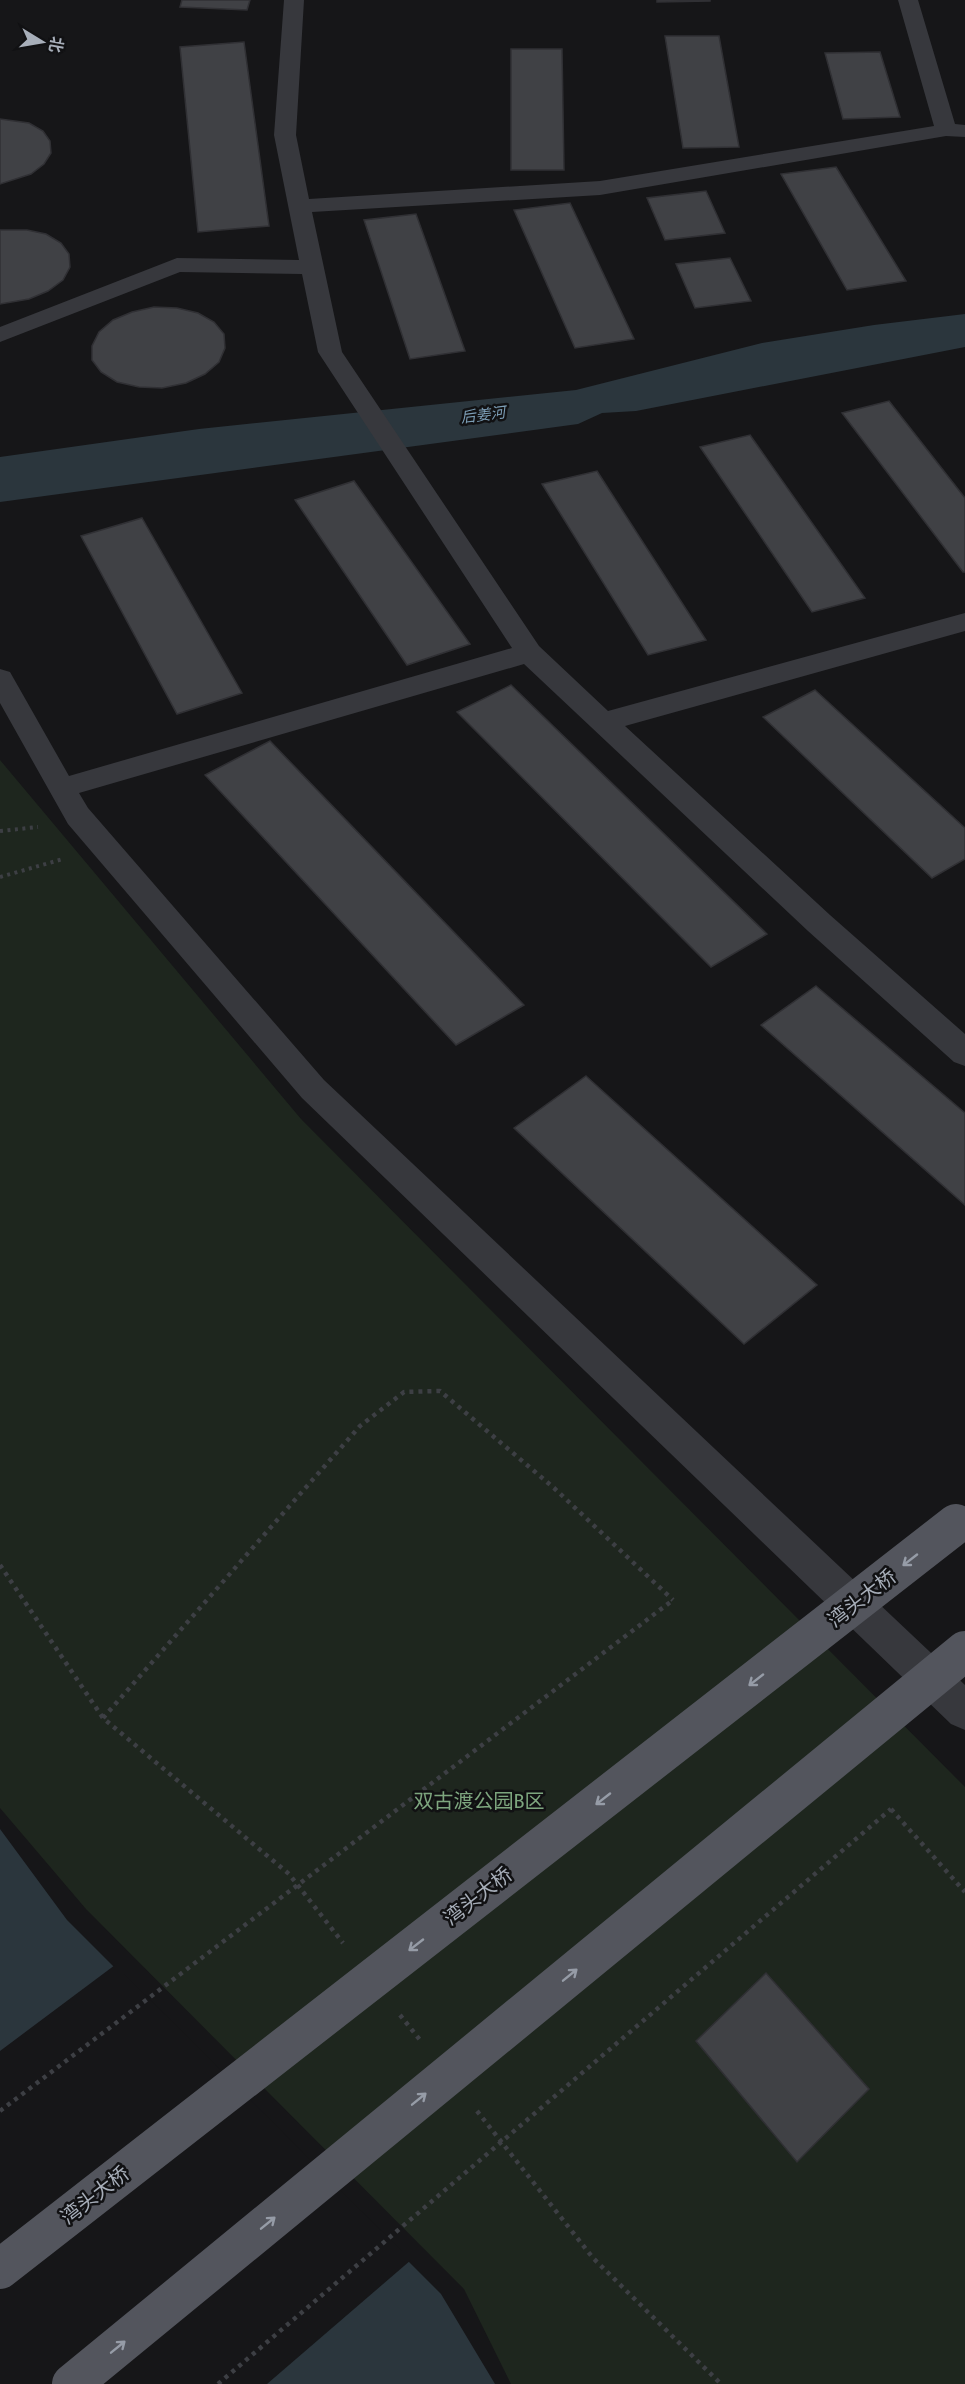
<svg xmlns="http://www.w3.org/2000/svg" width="965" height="2384" font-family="'Fira Sans Condensed','Noto Sans SC',sans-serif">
  <rect width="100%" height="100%" fill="#161618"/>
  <!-- green -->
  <polygon fill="#1e261e" points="0,760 301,1119 965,1787 965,2384 511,2384 464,2289 86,1909 0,1808"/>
  <!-- water -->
  <g fill="#2b363d">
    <polygon points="965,314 965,347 636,411 602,413 578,424 0,502 0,457 199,429 576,390 762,343 874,325"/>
    <polygon points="0,1829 67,1920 441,2294 495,2384 0,2384"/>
  </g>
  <!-- pier -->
  <polygon fill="#161618" points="115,1965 411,2260 267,2384 0,2384 0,2051"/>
  <!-- building -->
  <g fill="#404145" stroke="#303034" stroke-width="1.5">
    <polygon points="182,0 250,0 247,10 180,7"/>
    <polygon points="657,0 710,0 710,1 657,2"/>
    <polygon points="665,36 719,36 739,147 683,148"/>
    <polygon points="244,42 269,226 198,232 180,47"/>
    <polygon points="511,49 562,49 564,170 511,170"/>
    <polygon points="880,52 900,117 843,119 825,53"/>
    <polygon points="0,119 29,123 43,131 50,141 51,153 44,164 31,174 0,184"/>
    <polygon points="836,167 906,281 847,290 781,174"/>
    <polygon points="706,191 725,233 665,240 647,198"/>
    <polygon points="570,203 634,339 575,348 514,210"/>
    <polygon points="416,214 465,351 410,359 364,220"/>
    <polygon points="0,230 27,230 46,234 61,243 69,254 70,267 63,280 48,291 29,299 0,304"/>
    <polygon points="730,258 751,301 695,308 676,264"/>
    <polygon points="154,307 177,308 198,313 214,322 224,334 225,348 219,362 205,374 186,383 162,388 139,387 117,382 101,372 92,360 92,346 99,332 113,320 132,312"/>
    <polygon points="889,401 965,498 965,572 963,572 842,413"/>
    <polygon points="750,435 865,598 812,612 700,447"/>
    <polygon points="597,471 706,640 648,655 542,484"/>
    <polygon points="354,481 470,644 407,665 295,500"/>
    <polygon points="142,518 242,693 177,714 81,536"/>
    <polygon points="511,685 767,934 711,967 457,712"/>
    <polygon points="815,690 965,828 965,859 932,878 763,717"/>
    <polygon points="270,741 524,1005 456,1045 205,775"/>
    <polygon points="816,986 965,1113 965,1205 761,1025"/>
    <polygon points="586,1076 817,1285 744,1344 514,1128"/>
    <polygon points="766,1973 869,2089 797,2162 696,2041"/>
  </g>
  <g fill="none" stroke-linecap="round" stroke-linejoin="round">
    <!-- path-far1 -->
    <g stroke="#3d3f44" stroke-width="4" stroke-dasharray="3 4.5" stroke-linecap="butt">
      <polyline points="0,831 38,827"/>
      <polyline points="0,877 63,859"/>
    </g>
    <!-- path -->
    <g stroke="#3d3f44" stroke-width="4.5" stroke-dasharray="4 5" stroke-linecap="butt">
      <polyline points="0,1565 103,1718 289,1874 343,1943"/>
      <polyline points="103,1718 360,1426 404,1392 440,1391 554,1488 673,1600"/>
      <polyline points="891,1809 965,1892"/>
      <polyline points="400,2015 420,2040"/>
      <polyline points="477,2111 593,2258 721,2384"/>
    </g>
    <!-- minor -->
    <polygon fill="#37383d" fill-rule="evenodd" points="284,0 304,0 296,135 309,199 600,181 934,126 898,0 918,0 955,124 965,125 965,137 946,136 600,195 312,212 342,352 539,646 608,711 965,613 965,631 625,726 830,915 965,1034 965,1066 954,1062 808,931 524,664 79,793 88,808 324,1080 965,1685 965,1730 951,1724 302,1098 68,824 0,703 0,669 10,672 69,776 512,648 318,352 302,274 180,272 0,342 0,327 177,258 299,260 274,135"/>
    <!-- path-bridge -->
    <g stroke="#3d3f44" stroke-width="4.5" stroke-dasharray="4 5" stroke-linecap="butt">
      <polyline points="0,2111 673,1600"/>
      <polyline points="218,2384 891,1809"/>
    </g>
    <!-- major-bridge -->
    <g stroke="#53555d" stroke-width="40">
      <polyline points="0,2269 956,1524"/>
      <polyline points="72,2384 965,1651"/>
    </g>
  </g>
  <!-- one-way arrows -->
  <defs><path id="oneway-shaft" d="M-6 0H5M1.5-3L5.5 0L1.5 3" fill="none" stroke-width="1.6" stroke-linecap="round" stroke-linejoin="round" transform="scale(1.5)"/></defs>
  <g stroke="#969ca7">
    <use href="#oneway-shaft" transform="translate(910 1560) rotate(142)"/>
    <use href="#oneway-shaft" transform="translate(756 1680) rotate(142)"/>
    <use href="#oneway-shaft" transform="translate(603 1799) rotate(142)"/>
    <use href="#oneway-shaft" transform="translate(416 1945) rotate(142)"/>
    <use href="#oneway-shaft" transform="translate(570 1975) rotate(-39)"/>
    <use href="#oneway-shaft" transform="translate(419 2099) rotate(-39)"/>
    <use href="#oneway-shaft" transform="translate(268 2223) rotate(-39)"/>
    <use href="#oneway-shaft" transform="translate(118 2347) rotate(-39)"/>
  </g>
  <g text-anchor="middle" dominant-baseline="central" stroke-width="5" stroke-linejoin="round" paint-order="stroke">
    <!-- far-water labels -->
    <g font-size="15" font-style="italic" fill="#7c9eb6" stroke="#111113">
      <text transform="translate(483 415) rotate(-7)">后姜河</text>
    </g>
    <!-- near-street labels -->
    <g font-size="20" fill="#a7aeb9" stroke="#111113">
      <text transform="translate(862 1598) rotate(-38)">湾头大桥</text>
      <text transform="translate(478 1896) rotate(-38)">湾头大桥</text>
      <text transform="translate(95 2195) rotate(-38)">湾头大桥</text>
    </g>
    <!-- near-park labels -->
    <g font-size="20" fill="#7da57e" stroke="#111113">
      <text x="479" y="1801">双古渡公园B区</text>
    </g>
  </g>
  <!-- north arrow -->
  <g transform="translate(42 42) rotate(101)" stroke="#111113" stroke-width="4.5" paint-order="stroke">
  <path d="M0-4.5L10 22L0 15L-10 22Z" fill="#a7aeb9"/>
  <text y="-9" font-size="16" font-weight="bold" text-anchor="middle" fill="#a7aeb9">北</text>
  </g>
</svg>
